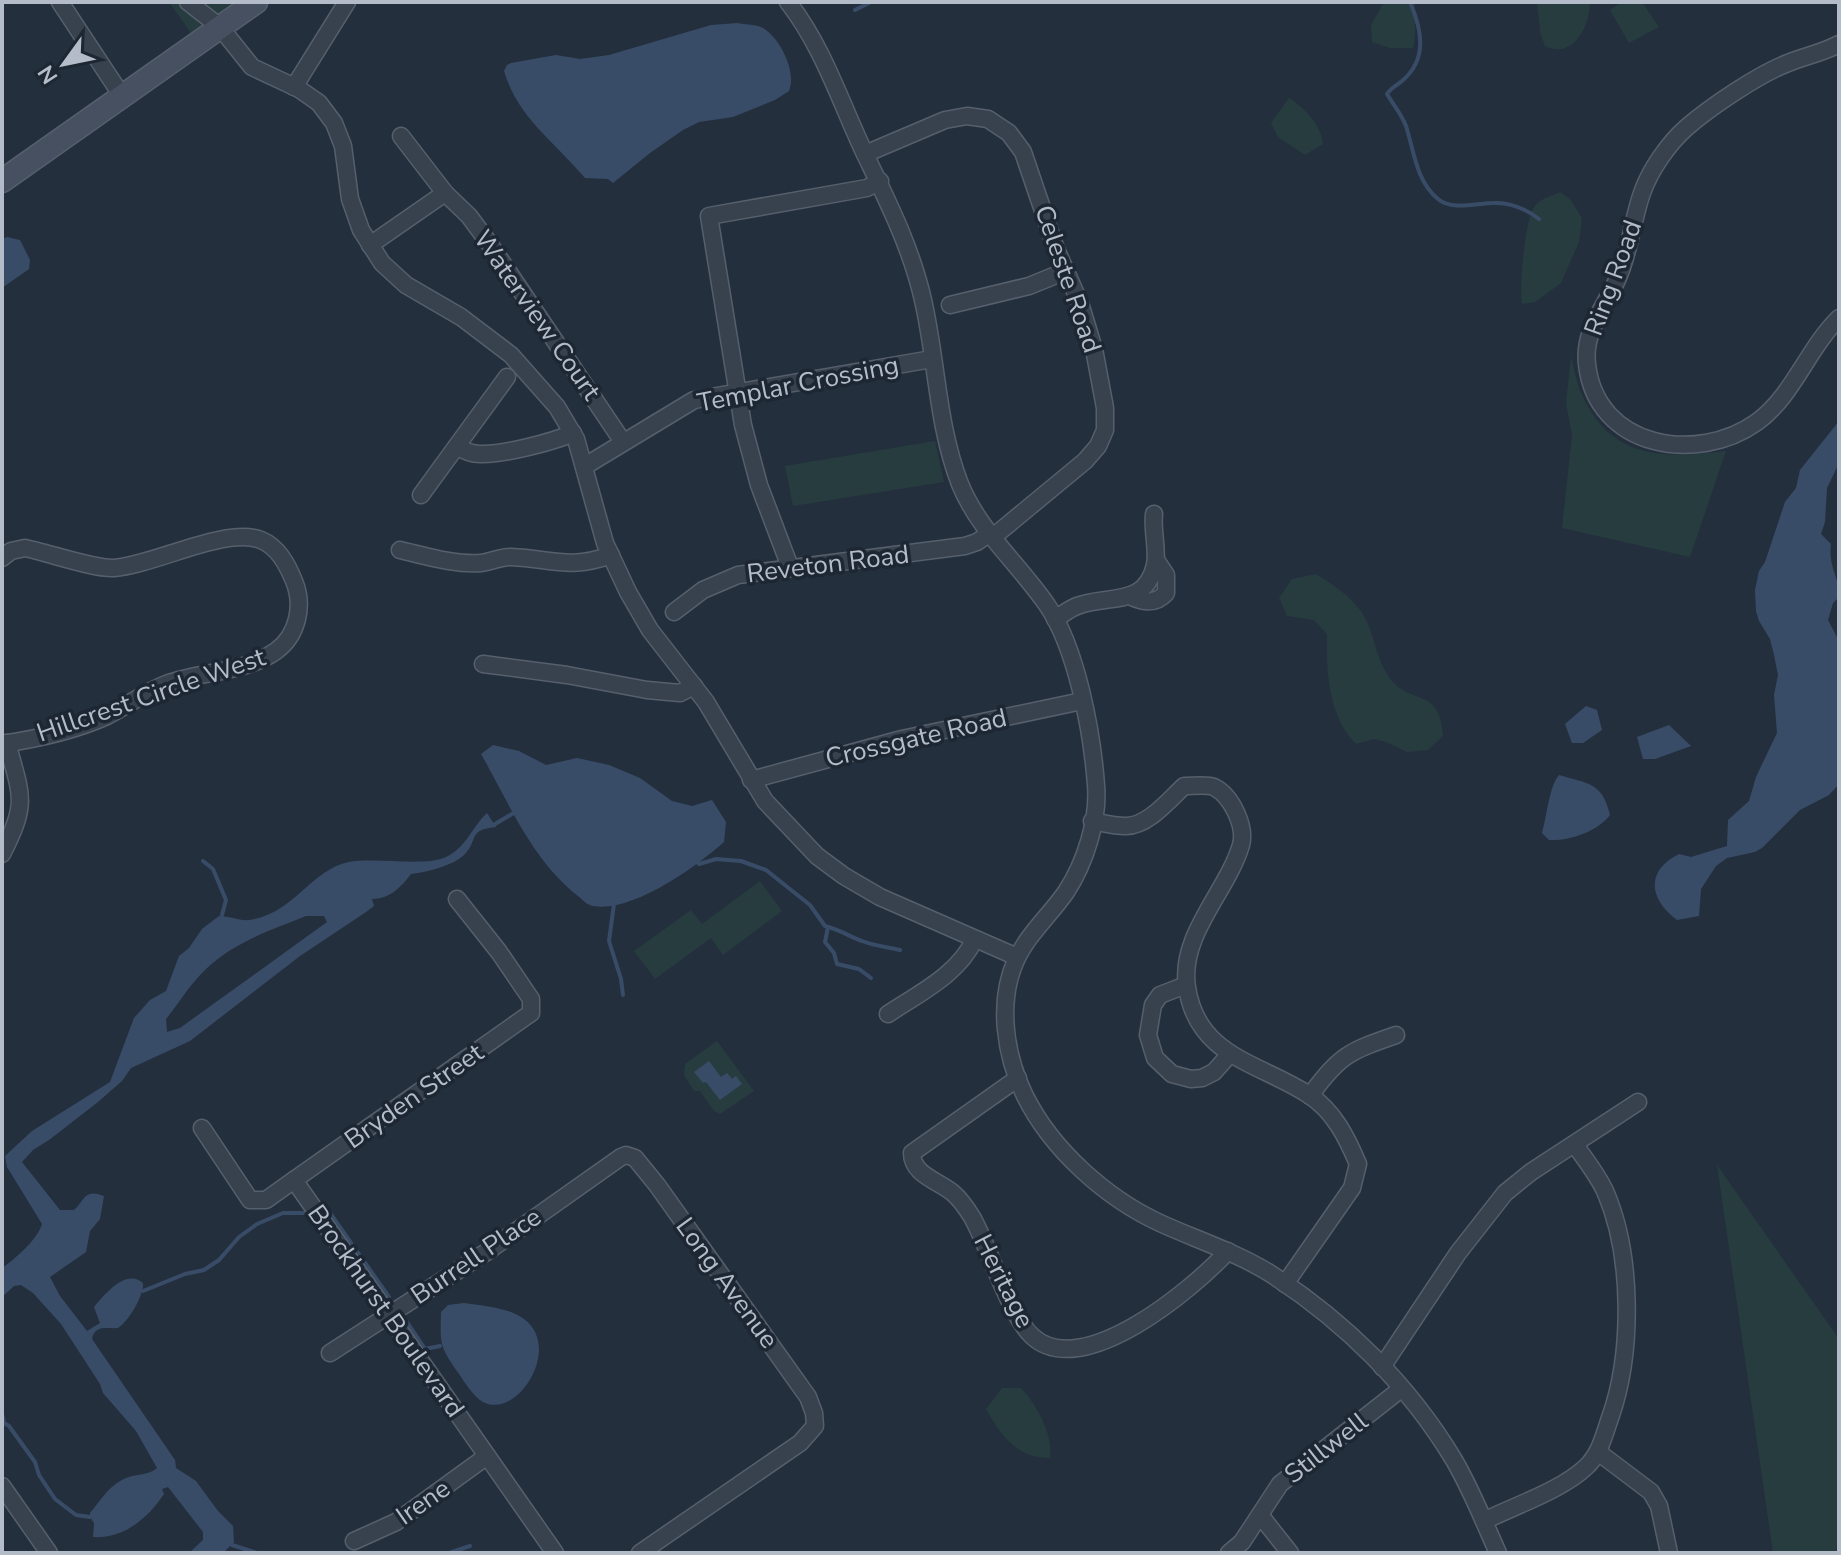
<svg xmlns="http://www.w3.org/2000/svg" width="1841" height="1555" font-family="'Nunito Sans',sans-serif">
  <rect width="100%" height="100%" fill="#242f3e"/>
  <!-- green -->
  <g fill="#263c3f">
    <polygon points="169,2 234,2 191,33"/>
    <path d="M1384,2h31c-1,16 2,30 -2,46h-23l-18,-6 -1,-17z"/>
    <path d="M1537,2h53c0,23 -16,58 -45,44l-5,-14z"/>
    <polygon points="1622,2 1642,2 1659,27 1629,43 1610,10"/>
    <path d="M1289,98c15,9 33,28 34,46l-18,11 -27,-18 -7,-14z"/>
    <path d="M1560,192l10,7 12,19 -3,24 -18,41 -26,19 -13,2c-3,-17 3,-81 11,-95 5,-10 18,-13 27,-17z"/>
    <path d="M1571,357c4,14 6,29 13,42 30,62 83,59 142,52l-36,106 -128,-29 10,-93 -6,-32z"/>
    <polygon points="935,441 944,482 793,506 785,466"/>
    <path d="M1316,574c19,12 40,25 50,46 9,17 10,39 23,57 21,30 51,8 54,59l-15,14 -21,2 -21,-10 -12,-3 -18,5c-28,-28 -30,-73 -29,-110l-13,-14 -27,-4 -8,-18 13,-19z"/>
    <polygon points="760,881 782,911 723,955 711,938 655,979 634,951 691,910 702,924"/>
    <polygon points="717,1041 754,1091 720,1114 714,1111 700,1091 694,1091 684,1075 685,1064"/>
    <polygon points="1717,1165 1839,1339 1839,1553 1773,1553"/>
    <path d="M1002,1388h19c16,17 32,46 29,70 -32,1 -50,-23 -64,-49z"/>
  </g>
  <!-- water -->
  <g fill="#394c67" fill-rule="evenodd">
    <path d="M738,23c8,2 17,1 25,5 17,10 34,44 26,63l-14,9 -42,17 -34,5 -16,8 -33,23 -37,30 -5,-4 -23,-1c-30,-36 -67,-60 -81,-107l3,-6 4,-2 45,-8 24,4 29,-4 102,-30z"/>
    <polygon points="7,237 20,240 30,260 29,269 2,288 2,239"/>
    <path d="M1839,421v42l-12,25 -2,34 -4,12 10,10c-3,23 8,31 8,53l-6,6 -5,17 11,21v143l-10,11 -29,15 -38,38 -7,4 -28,6 -11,8 -15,23 -2,27 -22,4c-28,-21 -32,-49 2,-66l12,3 36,-11 1,-26 21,-19 7,-24 21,-44 -3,-38 4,-20 -4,-20 -4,-16 -11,-18 -3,-10 -1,-21 4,-19 6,-9 20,-60 11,-14 4,-18z"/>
    <polygon points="1586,706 1597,710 1602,730 1583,743 1572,743 1565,724"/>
    <polygon points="1669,725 1691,746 1655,759 1643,759 1637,737"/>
    <path d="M493,745l26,6 27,14 31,-7 32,7 31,13 32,23 20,5 20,-6 14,22 -2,20c-28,25 -92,71 -131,64 -6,-1 -10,-6 -15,-10 -46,-36 -69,-93 -97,-142z"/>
    <path d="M1559,775c30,9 43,7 51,40 -13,17 -41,26 -61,25l-7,-7c5,-17 7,-46 17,-58z"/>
    <path d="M487,813l9,14c-29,3 -17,12 -31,27 -12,12 -38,18 -54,20 -10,13 -21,25 -39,25l2,7 -8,6 -66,44 -110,85 -59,27 -9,13 -24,21 -49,38 -16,10 -11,12 38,48h14c11,-10 10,-22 30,-14l-4,23 -10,12 -4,21 -36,25 10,19 27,35 13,-8 -6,-16c11,-13 32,-39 49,-24 1,12 -14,38 -25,45 -11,1 -23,-4 -26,11l83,121 1,8 20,13 22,30 15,15 1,16 -11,11h-34l14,-13v-8l-35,-45 -6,2 2,5c-16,24 -40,45 -71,43l1,-14 -4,-6v-4c10,-12 18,-26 32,-33 12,-7 27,-4 35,-12l-21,-37 -33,-38 -3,-9 -39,-60 -28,-31 -12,-8 -7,1 -12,11v-29c13,-9 36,-29 40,-44l-35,-57 -2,-11 27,-25 78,-49 24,-64 16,-18 16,-9 13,-35 10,-8 13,-19 17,-13c10,0 20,5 30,4 45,-6 61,-50 100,-58 27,-5 76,5 97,-5 20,-9 26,-30 41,-44zM306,916h18l3,6 -147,106 -13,4 -1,-13c13,-16 24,-35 40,-50 28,-27 65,-39 100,-53z"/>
    <polygon points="709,1061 721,1077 727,1073 732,1079 736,1076 742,1084 720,1100 706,1082 703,1083 694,1072"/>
    <path d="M464,1303c19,3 43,4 60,16 39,29 -7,101 -41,83 -9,-5 -18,-19 -24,-28 -19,-28 -19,-28 -18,-62l7,-7z"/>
  </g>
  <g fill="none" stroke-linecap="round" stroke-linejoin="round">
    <!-- stream -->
    <g stroke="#394c67" stroke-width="4">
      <path d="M1410,2c12,28 18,57 -8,79 -6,5 -11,7 -15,13 6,10 15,21 19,32 8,25 10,55 32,73 14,12 39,4 55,4 16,-1 33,6 46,16"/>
      <polyline points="855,10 871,2"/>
      <polyline points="495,824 517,811"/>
      <path d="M696,860l3,4 17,-5 25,2 25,9 44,35 15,21c16,4 23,10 37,15 13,5 25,6 38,9"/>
      <polyline points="203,861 213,869 226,900 222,915"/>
      <polyline points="614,904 609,941 621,979 623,995"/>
      <polyline points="828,927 825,942 834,953 837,964 859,969 871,978"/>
      <polyline points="323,1203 389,1297"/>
      <polyline points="143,1291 185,1274 204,1270 219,1260 239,1237 257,1224 283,1213 307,1213"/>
      <polyline points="405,1319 425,1349 440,1346"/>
      <polyline points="2,1414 4,1423 9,1426 35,1462 39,1475 55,1499 76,1515 90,1517"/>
      <polyline points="232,1545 257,1553"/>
      <polyline points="449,1553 470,1546"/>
    </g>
    <!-- street casing -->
    <g stroke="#565f6c" stroke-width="19">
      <g id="street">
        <polyline points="60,2 122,96"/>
        <polyline points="188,2 220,27 252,67 299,89 319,103 334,123 343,146 350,199 361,230 382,263 406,285 461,317 511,355 557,407 576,439 605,543 628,592 650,630 706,702 765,801 817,856 844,876 880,897 1017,957"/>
        <path d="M788,2c35,45 52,99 76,150 23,48 47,95 59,148 14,61 14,125 37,184 19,47 59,80 87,121 30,44 45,127 49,180 3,35 -11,78 -30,107 -16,23 -38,42 -50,68 -19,42 -11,96 9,136 27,54 81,102 135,127 37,17 76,29 111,51 73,47 138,111 183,186 17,29 30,62 44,93"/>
        <path d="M1839,44c-17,9 -34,12 -51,19 -29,11 -78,44 -102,65 -18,16 -36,42 -44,65 -10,28 -12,59 -25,87 -12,27 -34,51 -30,84 9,84 110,101 170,58 36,-26 51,-74 82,-104"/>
        <polyline points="294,87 347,2"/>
        <polyline points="401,136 445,193"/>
        <polyline points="865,154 945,120 967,116 988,119 1009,133 1023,152 1056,249 1080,303 1094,349 1105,408 1105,430 1098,446 1085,461 993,537"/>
        <polyline points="370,245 445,193 469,216 489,243 623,442"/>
        <polyline points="950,305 1029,286 1066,271"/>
        <path d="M457,446c7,5 15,8 23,8 22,1 73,-12 93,-21"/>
        <polyline points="585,466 694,400 932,359"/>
        <polyline points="421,495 507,377"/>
        <path d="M400,550c26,6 55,15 81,13 11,-1 20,-7 31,-6 40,2 58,13 99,-2"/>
        <path d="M2,558l9,-7 14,-3c24,5 69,21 89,20 40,-3 113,-42 147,-28 17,7 26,24 33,41 10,24 4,54 -18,70 -31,22 -76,20 -110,33 -21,8 -39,22 -59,32 -31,14 -71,23 -105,28"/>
        <polyline points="790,567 759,485 743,425 709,216 867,188 880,181"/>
        <path d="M1132,597c13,6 24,7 34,-4v-18l-10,-15"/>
        <polyline points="674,612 703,590 738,575 965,546 977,542 990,533"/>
        <path d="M1055,619c7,-4 14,-10 22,-13 31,-12 68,2 78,-41 3,-16 -3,-34 -1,-51"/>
        <polyline points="483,664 567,675 647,690 680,693 694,686"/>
        <polyline points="751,780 902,739 1082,701"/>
        <path d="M1092,821c11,2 22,5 33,5 22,1 44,-26 59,-40 9,0 23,-2 30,1 18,9 32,40 27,58 -14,47 -62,90 -54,142 10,70 73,76 122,108 25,16 38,43 49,69l-6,24 -67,96"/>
        <path d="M2,854c26,-51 20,-57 5,-111"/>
        <polyline points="1186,985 1160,995 1153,1005 1148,1035 1155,1058 1172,1074 1191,1079 1202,1078 1214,1072 1229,1055"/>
        <path d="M888,1014c30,-20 71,-40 86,-74"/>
        <path d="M1018,1078l-106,75c0,22 27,28 41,40 7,6 14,16 19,24 17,30 38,99 60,119 50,47 162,-48 196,-85"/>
        <path d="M1310,1096c29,-41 40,-45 86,-61"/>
        <polyline points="202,1128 250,1200 266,1200 294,1180 555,1553"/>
        <polyline points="294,1180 531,1013 531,999 499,952 457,899"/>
        <polyline points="330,1353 488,1251 621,1157 626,1155 635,1158 657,1185 808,1397 814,1413 815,1426 800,1443 640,1553"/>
        <polyline points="1382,1367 1458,1253 1505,1193 1531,1172 1638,1102"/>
        <polyline points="1598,1452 1651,1492 1659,1506 1669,1553"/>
        <polyline points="2,1486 49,1553"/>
        <polyline points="1260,1515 1290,1553"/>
        <path d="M1484,1521c30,-15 78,-31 102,-54 14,-13 18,-32 24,-49 23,-65 23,-163 -5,-227 -8,-17 -20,-32 -30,-46"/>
        <polyline points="354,1541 396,1522 487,1456"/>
        <polyline points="1229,1553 1242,1542 1280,1484 1401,1389"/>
      </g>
    </g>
    <!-- secondary casing -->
    <g stroke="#565f6c" stroke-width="25">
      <polyline id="secondary" points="2,181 256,2"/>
    </g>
    <!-- street -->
    <use href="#street" stroke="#38414e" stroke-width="16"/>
    <!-- secondary -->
    <use href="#secondary" stroke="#465061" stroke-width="22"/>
  </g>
  <g text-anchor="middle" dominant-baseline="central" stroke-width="7" stroke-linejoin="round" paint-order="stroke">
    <!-- street labels -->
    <g font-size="26" fill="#b4bcc9" stroke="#1d2633">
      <text transform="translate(1613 278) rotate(-70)">Ring Road</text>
      <text transform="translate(1068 279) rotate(71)">Celeste Road</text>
      <text transform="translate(537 315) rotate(55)">Waterview Court</text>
      <text transform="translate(798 384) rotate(-11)">Templar Crossing</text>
      <text transform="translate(828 564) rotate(-7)">Reveton Road</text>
      <text transform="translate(151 695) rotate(-19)">Hillcrest Circle West</text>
      <text transform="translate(916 738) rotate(-13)">Crossgate Road</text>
      <text transform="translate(414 1096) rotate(-35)">Bryden Street</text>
      <text transform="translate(476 1256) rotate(-34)">Burrell Place</text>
      <text transform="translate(1004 1281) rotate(63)">Heritage</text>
      <text transform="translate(727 1283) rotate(54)">Long Avenue</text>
      <text transform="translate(386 1311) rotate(55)">Brockhurst Boulevard</text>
      <text transform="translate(1326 1448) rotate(-38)">Stillwell</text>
      <text transform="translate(423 1502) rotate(-35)">Irene</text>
    </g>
  </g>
  <!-- border -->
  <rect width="1841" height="1555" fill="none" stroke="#b4bcc9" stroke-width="8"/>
  <!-- north arrow -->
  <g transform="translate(64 64) rotate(237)" stroke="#1d2633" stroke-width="6" paint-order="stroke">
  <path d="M0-6L14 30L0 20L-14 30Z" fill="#b4bcc9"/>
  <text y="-12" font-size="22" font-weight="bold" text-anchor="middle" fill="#b4bcc9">N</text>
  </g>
</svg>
